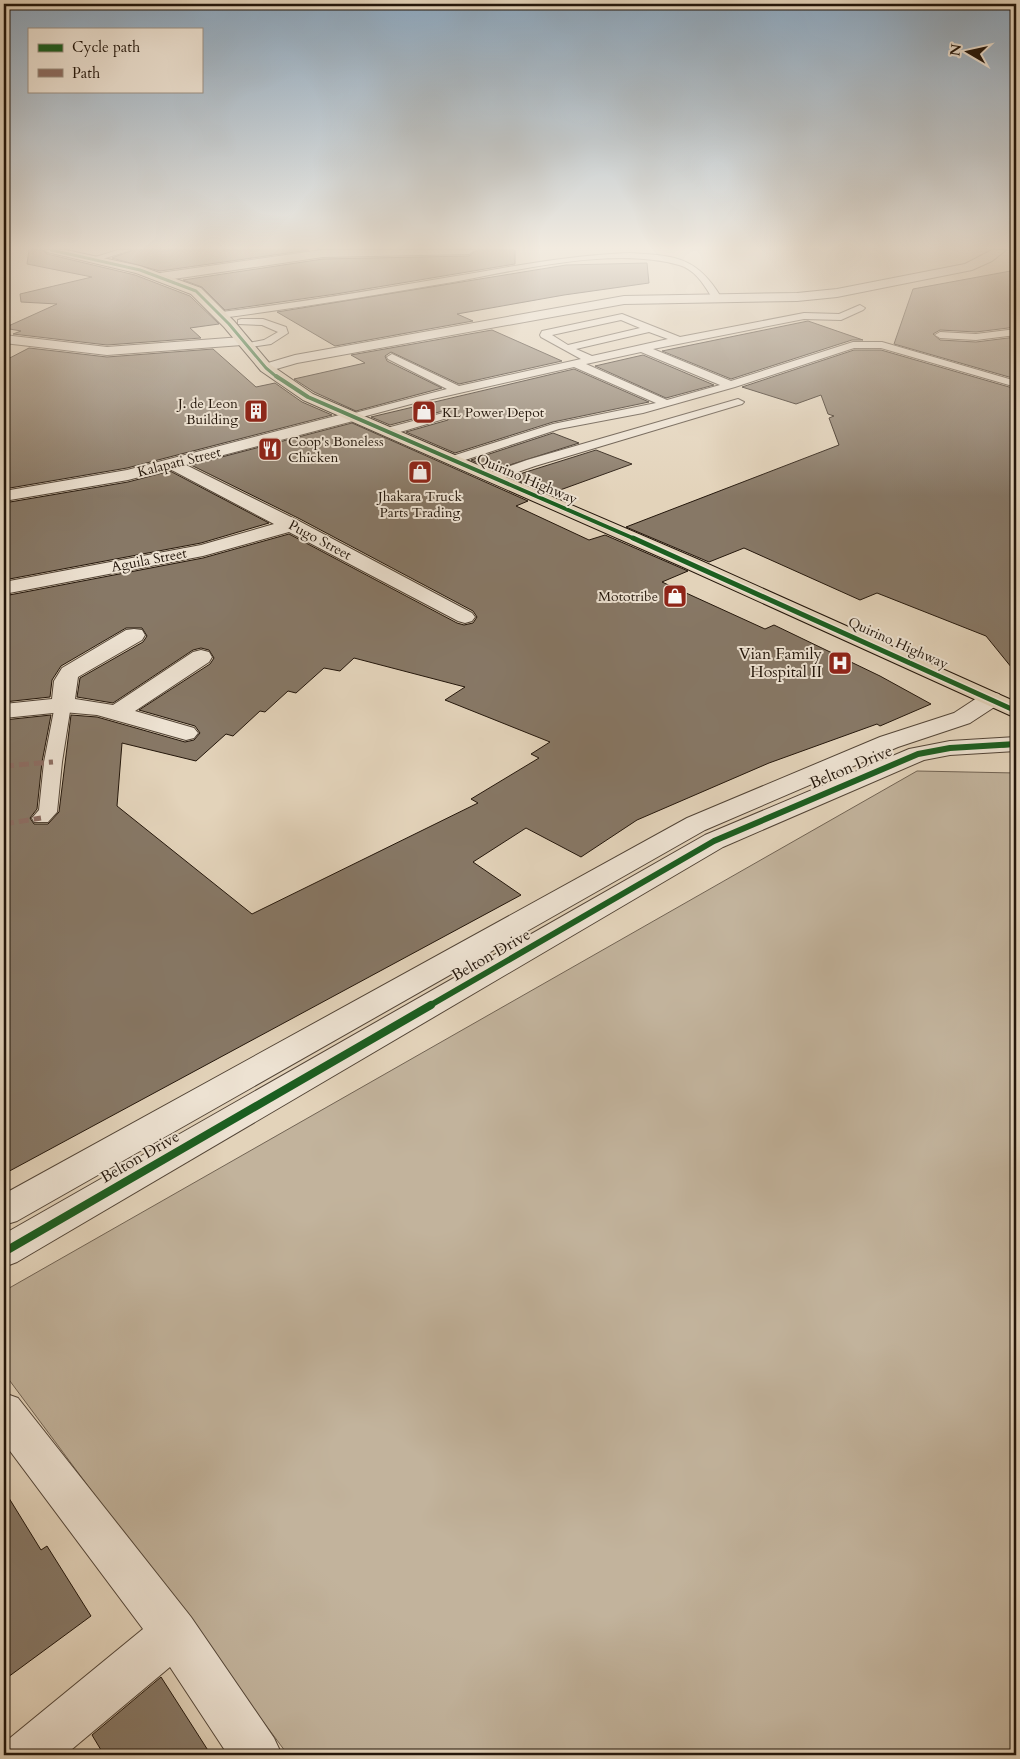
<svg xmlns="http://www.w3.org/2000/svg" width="1020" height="1759" font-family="Cardo,serif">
  <rect width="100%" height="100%" fill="#e3d3ba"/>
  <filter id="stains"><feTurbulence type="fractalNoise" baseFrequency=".004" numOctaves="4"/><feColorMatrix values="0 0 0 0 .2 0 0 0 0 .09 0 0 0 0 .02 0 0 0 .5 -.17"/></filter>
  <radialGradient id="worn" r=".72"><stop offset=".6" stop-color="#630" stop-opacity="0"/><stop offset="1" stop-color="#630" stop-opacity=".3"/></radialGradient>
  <!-- green -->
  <polygon fill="#c2b39c" stroke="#726454" points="917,771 1016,773 1016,1755 288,1755 4,1373 4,1291"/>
  <!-- building -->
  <g fill="#877866" stroke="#23160b" fill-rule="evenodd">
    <polygon points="29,250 43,250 47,254 135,275 190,296 219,324 190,328 201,338 107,345 13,334 21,331 4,328 57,304 21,302 20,294 92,277 27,264"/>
    <polygon points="133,250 309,250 160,271 112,258"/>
    <polygon points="477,250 515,250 515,264 336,294 225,310 202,287 183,280 323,259 469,256"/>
    <polygon points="647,263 649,283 564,295 457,314 473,321 335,346 277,312 566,265"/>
    <polygon points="1016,270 1016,327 976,332 940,330 933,334 940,340 976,342 1016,337 1016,379 894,344 913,289"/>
    <polygon points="808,321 863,340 852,340 731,379 662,351"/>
    <polygon points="492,330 562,361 459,384 391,352 385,356 387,361 442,388 356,411 314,392 294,379 365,363 351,355"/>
    <polygon points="29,348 107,357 213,349 256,387 275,383 302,402 332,415 127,468 4,489 4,361"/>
    <polygon points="854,350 881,350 1016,389 1016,673 986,636 877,593 860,600 744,548 709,562 626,527 839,445 829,418 834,416 828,414 821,395 796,404 742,387"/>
    <polygon points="643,355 714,385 666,398 595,366"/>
    <polygon points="574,369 649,402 553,422 455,453 406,432 448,420 447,412 443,411 390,425 371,417"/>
    <path d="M352,423l176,78 -12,5 73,34 16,-5 83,36 -26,11 103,47 9,-4 106,51 51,28 -51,22 -3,-2 -108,39 -132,57 -56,37 -55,-29 -53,34 48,33 -517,279v-454l47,-5 -9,47 -5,47 -7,9 4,6h14l11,-12 12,-97 26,2 88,25 9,-2 6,-7 -5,-7 -56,-16 71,-46 4,-6 -5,-8 -8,-2 -8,2 -80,53 -36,-6 3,-19 63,-36 4,-6 -5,-8h-16l-65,38 -9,14 -2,17 -46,5v-106l199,-38 86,-24 168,89 7,2 9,-2 4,-6 -4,-6 -173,-92 -109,-54zM354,658l111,29 -20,13 105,42 -19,12 8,4 -68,41 7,4 -226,111 -135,-108 5,-63 74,18 30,-27 7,2 27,-25 5,1 23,-21 8,2 28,-25 16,3z"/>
    <polygon points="553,433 579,443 494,470 471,460"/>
    <polygon points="596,450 632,464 549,494 510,477"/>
    <polygon points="170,471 269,523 201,543 4,580 4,503 128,482"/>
    <polygon points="4,1490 41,1550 47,1546 91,1616 4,1680"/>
    <polygon points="161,1677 211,1755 104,1755 92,1735"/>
  </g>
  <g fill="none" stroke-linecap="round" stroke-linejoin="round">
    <!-- service casing -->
    <g stroke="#534537" stroke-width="2">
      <g id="service">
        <polygon points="118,250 131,250 93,262 89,259"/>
        <path d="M630,253c45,3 66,3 91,44l-8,2c-9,-14 -17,-29 -34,-34 -66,-19 -159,5 -226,17 -77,13 -154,26 -232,36l-5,-3 5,-3c77,-9 153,-22 229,-35 60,-10 119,-22 180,-24z"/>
        <path d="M860,305l5,3 -2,2 -22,10 -37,-1 -151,30 78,32 122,-39h29l134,39v6l-135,-39h-27l-119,39 -92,26 -84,16 -106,35 -6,-4 2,-3 104,-33 103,-21 -82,-36 -163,37 -60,16 -6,-3 2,-2 100,-26 -59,-30 -1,-2 5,-3 67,32 122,-27 -40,-22 -1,-2 2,-4 80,-17 58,23 124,-24 35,1zM621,320l19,8 -72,17 -16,-10zM649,332l19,7 -76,17 -16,-7zM641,352l79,33 -53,15 -81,-36z"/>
        <polygon points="241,319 263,319 286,327 288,333 271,344 244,348 244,344 264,340 278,332 262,325 238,324 238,320"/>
        <polygon points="1016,329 1016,335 976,340 940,338 935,335 940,332 976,334"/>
        <polygon points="738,399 744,402 742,404 535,466 495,480 491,481 485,477 487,474 527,460"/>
        <polygon points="443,413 447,414 447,418 387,436 381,432 383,429"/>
        <polygon points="63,700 69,701 71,705 62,762 57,812 48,822 34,822 32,818 39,810 44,762 55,705 57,701"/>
      </g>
    </g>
    <!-- minor casing -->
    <g stroke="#534537" stroke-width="2">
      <g id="minor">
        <polygon points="321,250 475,250 469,254 323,257 160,281 154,277 160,273"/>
        <polygon points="4,335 107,347 242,337 249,341 242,345 107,355 4,343"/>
        <polygon points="174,459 299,521 472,613 475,617 472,621 465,623 458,621 289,532 203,556 4,594 4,582 201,545 274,524 168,468 165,464 168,460"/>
        <polygon points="134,629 142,630 145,635 142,640 78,677 75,699 113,705 193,652 201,650 209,652 212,657 209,662 135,711 194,728 198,733 194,738 186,740 97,715 63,712 4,718 4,704 52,699 54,681 62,668 126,630"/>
        <polygon points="991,692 999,694 1002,699 999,704 970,723 898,747 705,830 17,1221 4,1225 4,1194 687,818 880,737 954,713 983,694"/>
        <polygon points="1016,737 1016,751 950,755 924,760 723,847 17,1262 4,1267 4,1234 705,835 909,749 950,741"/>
        <polygon points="4,1393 18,1398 191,1617 274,1738 282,1755 228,1755 170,1667 65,1755 4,1755 10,1738 143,1629 4,1443"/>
      </g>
    </g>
    <!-- tertiary casing -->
    <g stroke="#534537" stroke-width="2">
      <g id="tertiary">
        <polygon points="992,250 1006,250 992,261 972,270 837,297 797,301 624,304 297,363 266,372 259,368 261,365 295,355 624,296 797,293 837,289 965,264"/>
        <polygon points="351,412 357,414 359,417 357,420 128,480 4,501 4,491 127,470"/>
      </g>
    </g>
    <!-- primary casing -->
    <g stroke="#23160b" stroke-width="2">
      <polygon id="primary" points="45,250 66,250 140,266 201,288 234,321 271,365 313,394 697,559 1016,702 1016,718 683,567 303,400 261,371 224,327 191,294 136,273 47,252"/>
    </g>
    <!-- service -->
    <use href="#service" fill="#ede2d2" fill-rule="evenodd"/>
    <!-- minor -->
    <use href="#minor" fill="#ede2d2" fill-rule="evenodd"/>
    <!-- tertiary -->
    <use href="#tertiary" fill="#ede2d2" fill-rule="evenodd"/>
    <!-- primary -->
    <use href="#primary" fill="#e3d3ba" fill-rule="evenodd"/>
    <!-- quiet -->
    <g stroke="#8d6e63" stroke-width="5" stroke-dasharray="10 5" stroke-linecap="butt">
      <polyline points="4,766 53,762"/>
      <polyline points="4,824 41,818"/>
    </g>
    <!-- cycleway-far4 casing -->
    <g stroke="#ede2d2" stroke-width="4.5">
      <polyline id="cycleway-far4" points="51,250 140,270 196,291 229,324 266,368 278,378"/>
    </g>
    <!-- cycleway-far3 casing -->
    <g stroke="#ede2d2" stroke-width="5.5">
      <polyline id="cycleway-far3" points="276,376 308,397 635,539"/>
    </g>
    <!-- cycleway-far2 casing -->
    <g stroke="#ede2d2" stroke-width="8">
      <g id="cycleway-far2">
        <polyline points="633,538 1016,711"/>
        <polyline points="1003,745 1016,744"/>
      </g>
    </g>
    <!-- cycleway-far1 casing -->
    <g stroke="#ede2d2" stroke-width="9">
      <polyline id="cycleway-far1" points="429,1006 714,841 918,754 950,748 1016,744"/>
    </g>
    <!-- cycleway casing -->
    <g stroke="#ede2d2" stroke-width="11">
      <polyline id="cycleway" points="4,1252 431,1005"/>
    </g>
    <!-- cycleway-far4 -->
    <use href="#cycleway-far4" stroke="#1b5e20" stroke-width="3"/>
    <!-- cycleway-far3 -->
    <use href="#cycleway-far3" stroke="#1b5e20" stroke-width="4"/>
    <!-- cycleway-far2 -->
    <use href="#cycleway-far2" stroke="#1b5e20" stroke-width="5"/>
    <!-- cycleway-far1 -->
    <use href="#cycleway-far1" stroke="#1b5e20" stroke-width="6"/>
    <!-- cycleway -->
    <use href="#cycleway" stroke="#1b5e20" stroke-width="8"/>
  </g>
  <!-- sky -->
  <linearGradient id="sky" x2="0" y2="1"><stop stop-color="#8ca7be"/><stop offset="0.5" stop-color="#f2ebe0"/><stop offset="1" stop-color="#f2ebe0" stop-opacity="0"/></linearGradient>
  <rect width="1020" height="496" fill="url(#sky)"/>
  <!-- icons -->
  <defs>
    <g id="building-square" transform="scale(1.25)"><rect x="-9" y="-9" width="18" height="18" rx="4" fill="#8f2418" stroke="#ede2d2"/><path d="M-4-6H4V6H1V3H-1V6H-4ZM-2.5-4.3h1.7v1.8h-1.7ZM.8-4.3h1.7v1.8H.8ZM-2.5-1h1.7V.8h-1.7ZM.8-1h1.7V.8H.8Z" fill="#fff"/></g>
    <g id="shop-square" transform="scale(1.25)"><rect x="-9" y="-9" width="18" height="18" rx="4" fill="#8f2418" stroke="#ede2d2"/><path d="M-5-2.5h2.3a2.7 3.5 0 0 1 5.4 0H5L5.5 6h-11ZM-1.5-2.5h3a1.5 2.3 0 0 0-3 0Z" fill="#fff"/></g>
    <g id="restaurant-square" transform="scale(1.25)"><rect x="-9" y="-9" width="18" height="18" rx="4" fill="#8f2418" stroke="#ede2d2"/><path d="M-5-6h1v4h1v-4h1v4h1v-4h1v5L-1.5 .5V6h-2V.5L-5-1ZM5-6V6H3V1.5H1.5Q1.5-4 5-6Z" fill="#fff"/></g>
    <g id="hospital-square" transform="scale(1.25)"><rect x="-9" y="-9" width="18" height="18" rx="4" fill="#8f2418" stroke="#ede2d2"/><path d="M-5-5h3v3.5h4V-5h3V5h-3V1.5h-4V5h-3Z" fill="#fff"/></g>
  </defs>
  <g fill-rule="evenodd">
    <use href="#building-square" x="256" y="411"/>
    <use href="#shop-square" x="424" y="412"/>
    <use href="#restaurant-square" x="270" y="449"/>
    <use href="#shop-square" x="420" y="472"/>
    <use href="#shop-square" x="675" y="596"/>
    <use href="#hospital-square" x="840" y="663"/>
  </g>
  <g text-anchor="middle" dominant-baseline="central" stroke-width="4" stroke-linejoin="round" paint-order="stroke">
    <!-- far-poi labels -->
    <g font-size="14" fill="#23160b" stroke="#ede2d2" text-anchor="end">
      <text x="238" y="403">J. de Leon<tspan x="238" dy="16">Building</tspan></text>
      <text x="442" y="412" text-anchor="start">KL Power Depot</text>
      <text x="288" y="441" text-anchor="start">Coop's Boneless<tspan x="288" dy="16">Chicken</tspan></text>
      <text x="420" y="496" text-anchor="middle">Jhakara Truck<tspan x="420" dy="16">Parts Trading</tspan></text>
      <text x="658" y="596">Mototribe</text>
    </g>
    <!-- far-street labels -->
    <g font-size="14" fill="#23160b" stroke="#ede2d2">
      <text transform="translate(179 462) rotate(-14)">Kalapati Street</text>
      <text transform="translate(527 479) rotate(23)">Quirino Highway</text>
      <text transform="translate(320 540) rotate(28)">Pugo Street</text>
      <text transform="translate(149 560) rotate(-11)">Aguila Street</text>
      <text transform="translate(898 643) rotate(24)">Quirino Highway</text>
    </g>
    <!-- poi labels -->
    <g font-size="16" fill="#23160b" stroke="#ede2d2" text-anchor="end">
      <text x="822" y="654">Vian Family<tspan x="822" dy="18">Hospital II</tspan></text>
    </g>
    <!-- street labels -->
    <g font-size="16" fill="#23160b" stroke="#ede2d2">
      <text transform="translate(851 767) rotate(-23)">Belton Drive</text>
      <text transform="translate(491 955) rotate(-30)">Belton Drive</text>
      <text transform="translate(140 1157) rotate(-30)">Belton Drive</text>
    </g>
  </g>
  <!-- margin -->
  <rect width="1020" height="1759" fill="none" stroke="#e3d3ba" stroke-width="20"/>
  <rect x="5" y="5" width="1010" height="1749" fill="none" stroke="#23160b" stroke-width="2.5"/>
  <rect x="10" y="10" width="1000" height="1739" fill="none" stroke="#23160b"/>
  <!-- legend -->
  <rect x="28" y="28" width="175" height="65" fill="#ede2d2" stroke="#9c9082"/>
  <rect x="38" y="44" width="25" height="8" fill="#1b5e20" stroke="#9c9082"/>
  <text x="72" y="52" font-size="15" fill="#23160b">Cycle path</text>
  <rect x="38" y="69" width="25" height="8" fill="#8d6e63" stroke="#9c9082"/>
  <text x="72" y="78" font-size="15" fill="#23160b">Path</text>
  <!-- north arrow -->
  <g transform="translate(968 52) rotate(279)" stroke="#ede2d2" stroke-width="4" paint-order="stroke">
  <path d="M0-4L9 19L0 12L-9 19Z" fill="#23160b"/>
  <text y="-8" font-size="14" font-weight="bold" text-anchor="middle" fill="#23160b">N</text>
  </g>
  <rect width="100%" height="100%" filter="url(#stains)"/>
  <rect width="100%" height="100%" fill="url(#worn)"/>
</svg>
